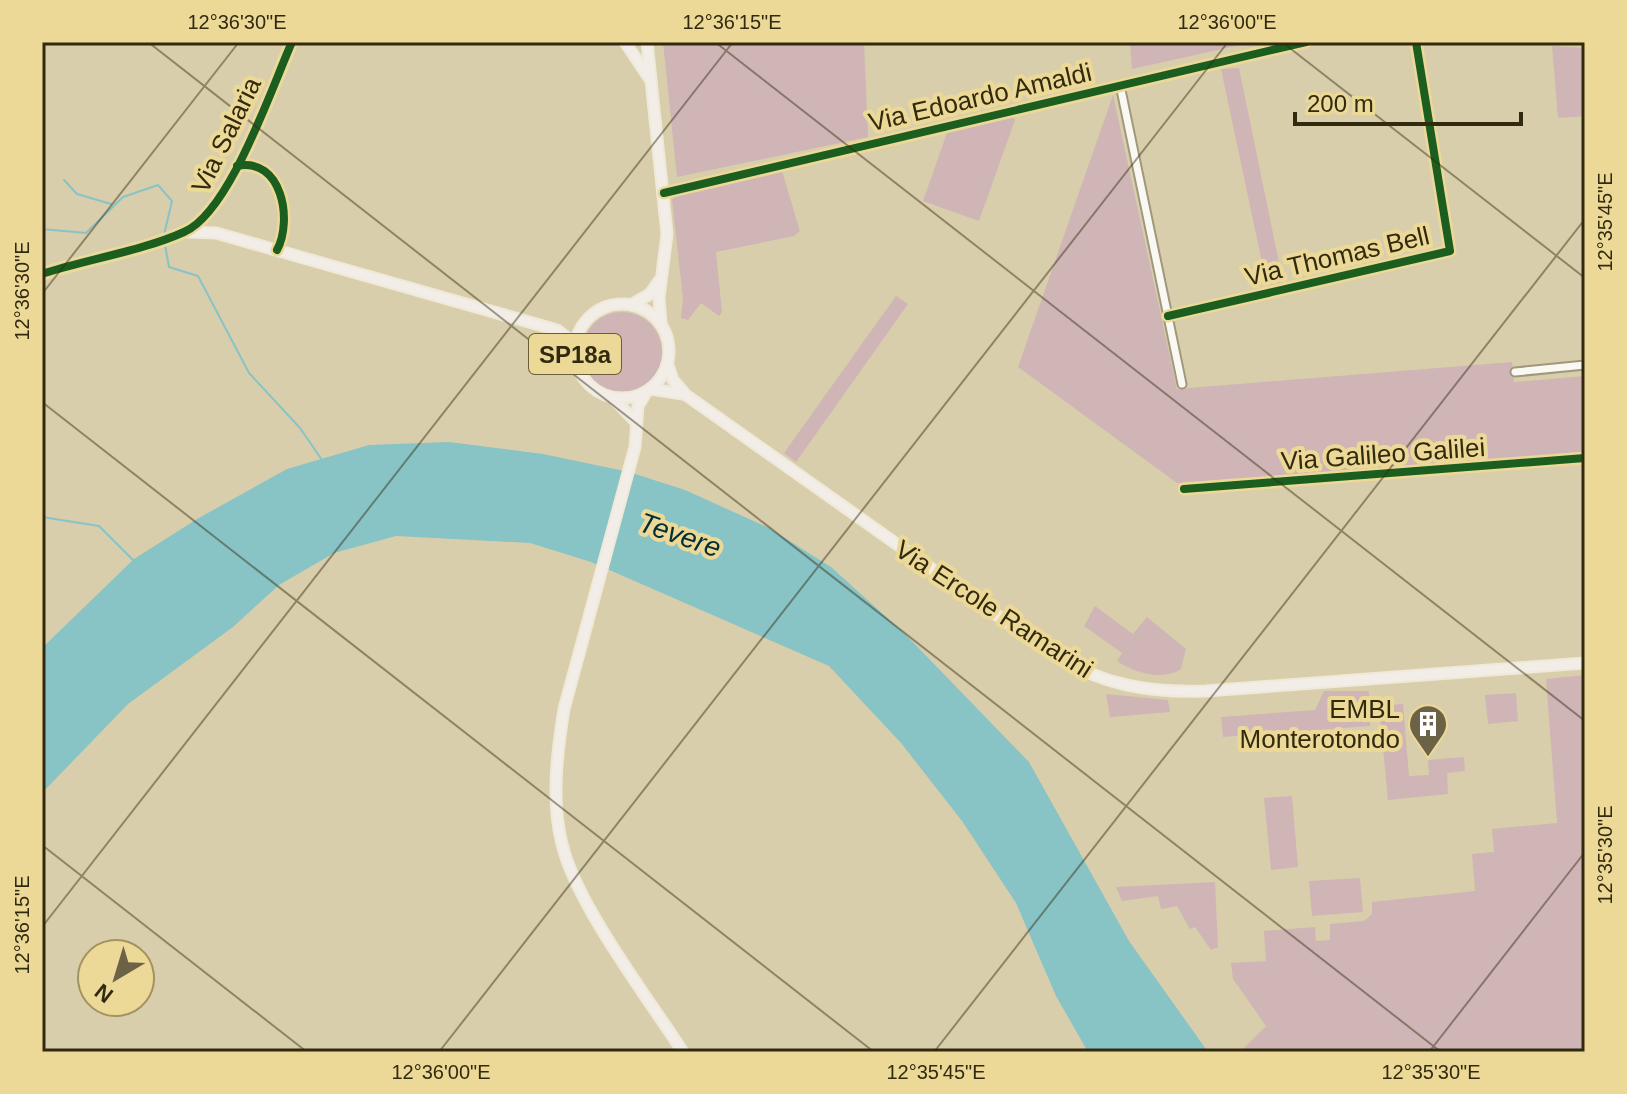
<svg xmlns="http://www.w3.org/2000/svg" width="1627" height="1094" font-family="Arial,sans-serif">
  <rect width="100%" height="100%" fill="#d9ceab"/>
  <!-- grass -->
  <g fill="#cfb5b5">
    <polygon points="663,42 864,42 868,137 677,177"/>
    <polygon points="1130,42 1254,42 1132,69"/>
    <polygon points="1552,46 1585,48 1585,116 1558,118"/>
    <polygon points="1239,68 1283,282 1267,286 1221,69"/>
    <polygon points="1113,95 1177,389 1512,362 1514,382 1585,376 1585,453 1177,483 1018,367"/>
    <polygon points="1012,115 1015,120 979,221 923,201 948,130"/>
    <polygon points="782,171 800,231 794,236 716,252 722,312 719,316 701,303 688,320 681,318 683,299 672,200 675,195"/>
    <polygon points="896,296 908,304 796,462 784,453"/>
    <circle cx="622" cy="352" r="40"/>
    <path d="M1095,606l38,28 14,-17 39,32 -5,20c-18,12 -47,4 -64,-8l5,-8 -38,-27z"/>
    <polygon points="1585,675 1585,1052 1240,1052 1266,1026 1233,979 1231,963 1266,961 1264,931 1315,927 1316,941 1330,940 1330,924 1364,921 1372,914 1372,902 1475,891 1472,854 1494,852 1492,829 1557,823 1546,679"/>
    <polygon points="1324,691 1369,691 1370,726 1223,737 1221,717 1315,710"/>
    <polygon points="1516,693 1518,721 1488,724 1485,695"/>
    <polygon points="1106,694 1168,700 1170,712 1110,717"/>
    <polygon points="1403,704 1409,776 1429,775 1428,760 1464,757 1465,771 1447,773 1448,794 1388,800 1379,706"/>
    <polygon points="1292,796 1298,867 1271,870 1264,798"/>
    <polygon points="1360,878 1363,912 1312,916 1309,881"/>
    <polygon points="1215,882 1218,947 1211,950 1195,927 1190,929 1177,906 1161,909 1158,896 1122,901 1116,887"/>
  </g>
  <!-- water -->
  <polygon fill="#88c3c6" points="449,442 543,454 629,472 685,490 769,528 831,567 905,634 1029,762 1129,941 1208,1052 1088,1052 1056,996 1016,903 962,821 901,743 829,666 591,562 530,543 396,536 334,553 279,585 233,627 128,704 42,793 42,648 134,559 197,519 287,469 369,445"/>
  <g fill="none" stroke-linecap="round" stroke-linejoin="round">
    <!-- stream -->
    <g stroke="#88c3c6" stroke-width="2">
      <polyline points="64,180 77,194 111,204"/>
      <polyline points="42,229 86,233 123,197 158,185 172,201 164,235"/>
      <polyline points="165,245 169,267 198,276 249,373 300,428 322,460"/>
      <polyline points="42,517 99,526 134,561"/>
    </g>
    <!-- minor casing -->
    <g stroke="#a0987c" stroke-width="11">
      <g id="minor">
        <polyline points="1120,85 1182,384"/>
        <path d="M237,166c45,-9 56,54 40,84"/>
        <polyline points="664,193 1306,42"/>
        <polyline points="1168,316 1450,251 1416,42"/>
        <polyline points="1515,372 1585,365"/>
        <polyline points="1184,489 1585,458"/>
      </g>
    </g>
    <!-- major casing -->
    <g stroke="#eee9d9" stroke-width="13">
      <g id="major">
        <polyline points="625,42 649,78"/>
        <polyline points="647,42 667,234 659,298 661,324"/>
        <polyline points="186,232 216,233 557,330 575,344"/>
        <path d="M42,274c43,-14 103,-24 142,-42 46,-20 87,-143 108,-190"/>
        <circle cx="622" cy="351" r="47"/>
        <polyline points="631,305 650,294 659,281"/>
        <path d="M668,365l5,15 13,15 366,259c50,31 96,39 154,37l379,-28"/>
        <polyline points="650,389 683,394"/>
        <path d="M647,391l-9,15 -3,41 -71,262c-7,44 -13,92 -2,135 14,60 86,154 121,208"/>
        <polyline points="613,398 636,422"/>
      </g>
    </g>
    <!-- minor -->
    <use href="#minor" stroke="#f9f8f2" stroke-width="7"/>
    <!-- major -->
    <use href="#major" stroke="#f2ede6" stroke-width="9"/>
    <!-- cycleway casing -->
    <g stroke="#edd997" stroke-width="13">
      <g id="cycleway">
        <path d="M237,166c45,-9 56,54 40,84"/>
        <polyline points="664,193 1306,42"/>
        <path d="M42,274c43,-14 103,-24 142,-42 46,-20 87,-143 108,-190"/>
        <polyline points="1168,316 1450,251 1416,42"/>
        <polyline points="1184,489 1585,458"/>
      </g>
    </g>
    <!-- cycleway -->
    <use href="#cycleway" stroke="#1b5e20" stroke-width="8"/>
  </g>
  <!-- ticks -->
  <path fill="none" stroke="#322a0f" stroke-width="2" stroke-opacity="0.45" d="M148,42l1293,1010M715,42l870,679M1282,42l303,236M42,294l197,-252M42,402l832,650M42,845l265,207M42,927l691,-885M439,1052l789,-1010M934,1052l651,-833M1429,1052l156,-200"/>
  <!-- icons -->
  <defs>
    <g id="building-pin" transform="scale(2)"><path d="M0 17L-7.5 6A9.5 9.5 0 1 1 7.5 6Z" fill="#6c6346" stroke="#edd997"/><path d="M-4-6H4V6H1V3H-1V6H-4ZM-2.5-4.3h1.7v1.8h-1.7ZM.8-4.3h1.7v1.8H.8ZM-2.5-1h1.7V.8h-1.7ZM.8-1h1.7V.8H.8Z" fill="#fff"/></g>
  </defs>
  <g fill-rule="evenodd">
    <use href="#building-pin" x="1428" y="724"/>
  </g>
  <g text-anchor="middle" dominant-baseline="central" stroke-width="8" stroke-linejoin="round" paint-order="stroke">
    <!-- shield labels -->
    <rect fill="#edd997" stroke="#6a5e38" stroke-width="2" x="529" y="334" width="92" height="40" rx="6"/>
    <g font-size="24" font-weight="bold" fill="#322a0f">
      <text x="575" y="354">SP18a</text>
    </g>
    <!-- street labels -->
    <g font-size="26" fill="#322a0f" stroke="#edd997">
      <text transform="translate(980 97) rotate(-13)">Via Edoardo Amaldi</text>
      <text transform="translate(226 135) rotate(-64)">Via Salaria</text>
      <text transform="translate(1337 256) rotate(-13)">Via Thomas Bell</text>
      <text transform="translate(1383 454) rotate(-4)">Via Galileo Galilei</text>
      <text transform="translate(994 609) rotate(33)">Via Ercole Ramarini</text>
    </g>
    <!-- poi labels -->
    <g font-size="26" fill="#322a0f" stroke="#edd997" text-anchor="end">
      <text x="1400" y="709">EMBL<tspan x="1400" dy="30">Monterotondo</tspan></text>
    </g>
    <!-- water labels -->
    <g font-size="28" font-style="italic" fill="#022f37" stroke="#edd997">
      <text transform="translate(680 535) rotate(19)">Tevere</text>
    </g>
  </g>
  <!-- border -->
  <rect width="1627" height="1094" fill="none" stroke="#edd997" stroke-width="88"/>
  <!-- north arrow -->
  <g transform="translate(116 978) rotate(218)"><circle r="38" fill="#edd997" stroke="#a29361" stroke-width="2"/>
  <path d="M0-6L14 30L0 20L-14 30Z" fill="#6c6346"/>
  <text y="-12" font-size="22" font-weight="bold" text-anchor="middle" fill="#322a0f">N</text>
  </g>
  <!-- scale -->
  <path d="M1295 112v12h226v-12" fill="none" stroke="#322a0f" stroke-width="4"/>
  <text x="1307" y="112" font-size="24" fill="#322a0f" stroke="#edd997" stroke-width="6" paint-order="stroke">200 m</text>
  <rect x="44" y="44" width="1539" height="1006" fill="none" stroke="#322a0f" stroke-width="3"/>
  <g font-size="20" text-anchor="middle" fill="#322a0f">
    <text x="237" y="29">12°36'30"E</text>
    <text x="732" y="29">12°36'15"E</text>
    <text x="1227" y="29">12°36'00"E</text>
    <text transform="translate(1605 222) rotate(-90)" y="7">12°35'45"E</text>
    <text transform="translate(22 291) rotate(-90)" y="7">12°36'30"E</text>
    <text transform="translate(1605 855) rotate(-90)" y="7">12°35'30"E</text>
    <text transform="translate(22 925) rotate(-90)" y="7">12°36'15"E</text>
    <text x="441" y="1079">12°36'00"E</text>
    <text x="936" y="1079">12°35'45"E</text>
    <text x="1431" y="1079">12°35'30"E</text>
  </g>
</svg>
